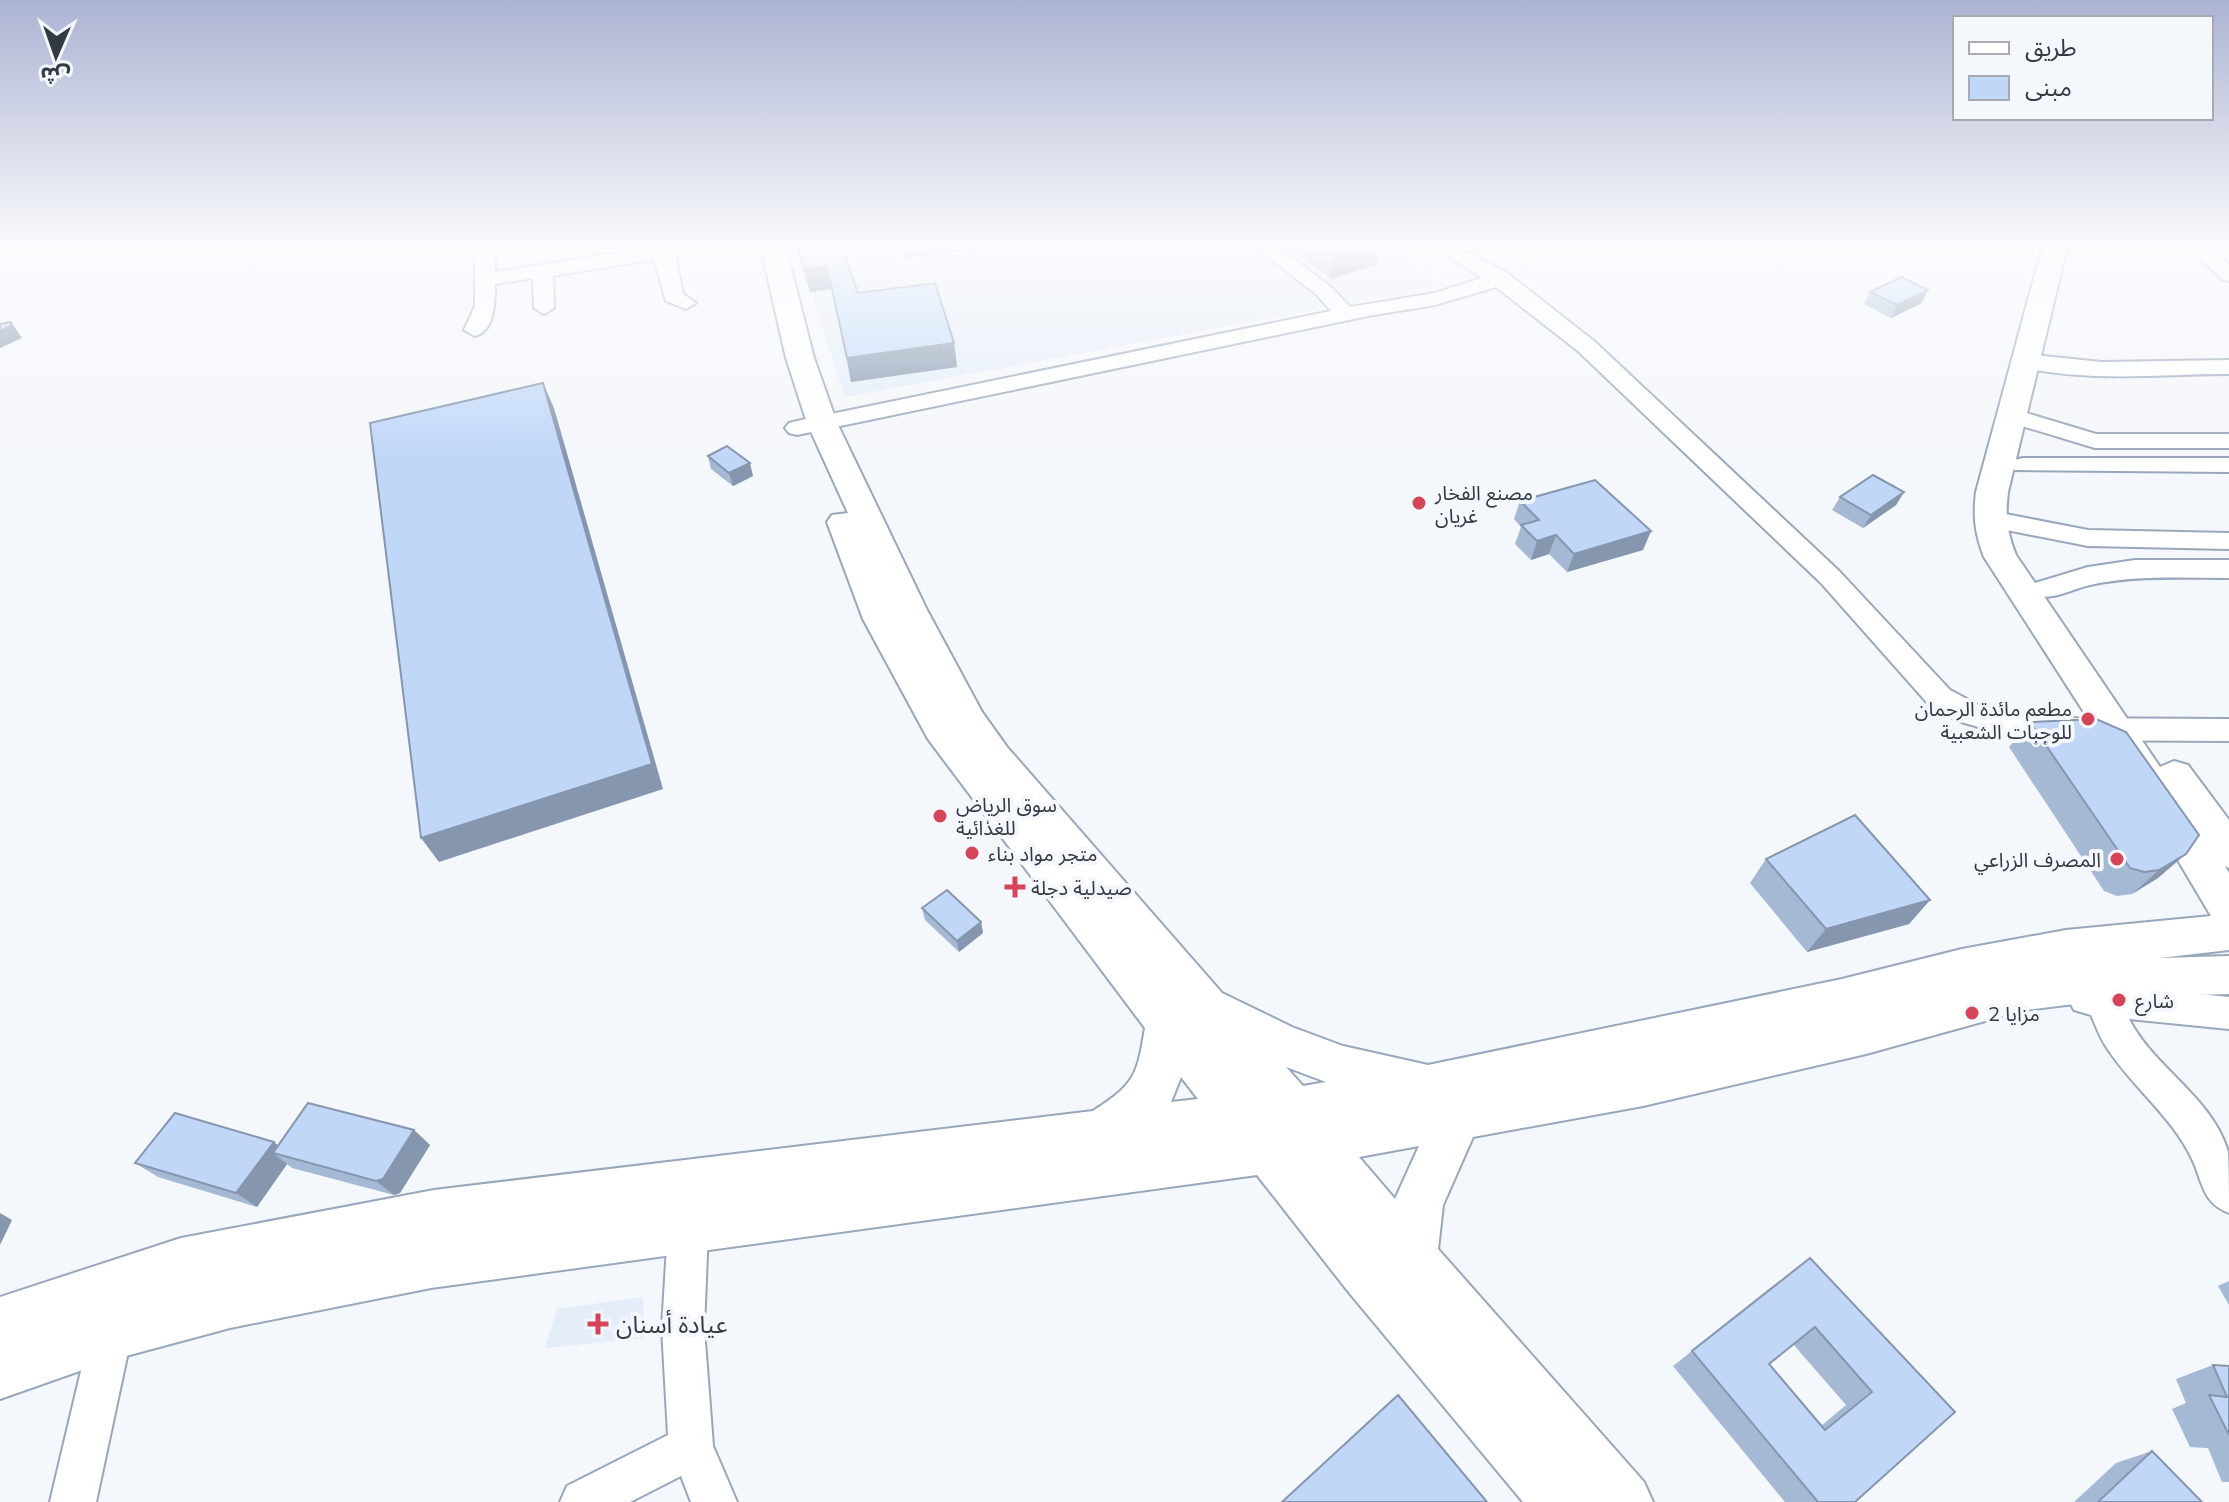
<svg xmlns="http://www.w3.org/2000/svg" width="2229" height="1502" font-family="Mulish,'Noto Sans Arabic',sans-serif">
  <rect width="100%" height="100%" fill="#f4f7fb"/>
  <!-- built -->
  <g fill="#e4edf8">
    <polygon points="796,248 1397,248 1445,286 845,397"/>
    <polygon points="643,1297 645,1338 545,1348 557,1309"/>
  </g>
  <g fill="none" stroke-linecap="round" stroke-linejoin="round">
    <!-- minor casing -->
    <g stroke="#98a7bc" stroke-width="4">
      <g id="minor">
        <path d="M475,248h20v24l153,-24h26l9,46 13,9 -10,6 -20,-8 -12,-42 -101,17 1,32 -10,6 -10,-6 -1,-30 -38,6c0,17 0,47 -20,52l-11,-6 11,-24z"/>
        <polygon points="1257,248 1279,248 1331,287 1350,307 1435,293 1482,278 1436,248 1460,248 1507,273 1594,341 1839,571 1950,690 1978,705 2005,713 2047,718 2229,719 2229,741 2047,740 2005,735 1958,721 1930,706 1821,583 1578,351 1496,287 1435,305 1368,316 797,435 789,433 785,428 789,423 797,421 1331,311 1317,295"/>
        <polygon points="2188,248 2210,248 2229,265 2229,281 2222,279"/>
        <path d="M2025,354l76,8 128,-2v14c-69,0 -144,9 -212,-8l-3,-5z"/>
        <polygon points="2010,408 2096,434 2229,434 2229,448 2095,448 2002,420 1998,415 2002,410"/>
        <polygon points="2023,458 2229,458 2229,472 2014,470 2011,465 2014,460"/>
        <polygon points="1990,511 2088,530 2229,533 2229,549 2088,546 1981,525 1977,519 1981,513"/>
        <path d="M2135,560h94v18c-46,0 -94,-3 -139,7 -18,4 -37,16 -55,10l-4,-6 4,-6 53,-16z"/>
        <path d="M2086,983l143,14v32l-100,-10c24,48 84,79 99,133 1,18 1,43 1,61 -26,-10 -26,-29 -36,-52 -19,-43 -61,-74 -86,-113 -7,-10 -11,-22 -16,-33l-17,-5 -6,-11 6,-11z"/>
        <polygon points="688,1210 702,1216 708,1230 704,1328 713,1446 737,1502 691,1502 681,1476 630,1502 560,1502 567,1486 668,1435 662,1328 668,1230 674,1216"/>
        <polygon points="111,1312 126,1318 132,1333 96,1502 50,1502 90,1333 96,1318"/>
      </g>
    </g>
    <!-- major casing -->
    <g stroke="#98a7bc" stroke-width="4">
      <path id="major" d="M761,248h25l28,110 23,65 90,187 55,102 25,35 215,246 70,34 51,19 85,19 414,-86 120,-30 104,-19 145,-14 -48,-81 -179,-278c-9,-23 -11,-41 -8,-65l66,-244h25l-59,244c-3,24 -1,41 8,63l144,212 14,-6 14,4 41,55v48l-4,-2 4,7v77l-69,8 69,-2v38l-98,3 -106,13 -159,44 -223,52 -170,31 -30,68 -5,44 206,233 9,20h-130l-176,-212 -90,-115 -826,113 -201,40 -119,32 -111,39v-102l181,-59 253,-48 659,-79c42,-27 44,-35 52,-83l-217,-289 -65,-120 -36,-97 5,-7 16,-2 -41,-90 -21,-65zM1286,1067l40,15 -23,4zM1181,1077l17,22 -27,3zM1419,1146l-24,53 -36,-42z"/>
    </g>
    <!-- minor -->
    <use href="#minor" fill="#fff" fill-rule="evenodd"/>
    <!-- major -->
    <use href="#major" fill="#fff" fill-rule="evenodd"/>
  </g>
  <!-- wall -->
  <g fill="#a5b9d5" fill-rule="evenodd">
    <polygon points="796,248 842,248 858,293 954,343 957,367 851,382 832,289 810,292"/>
    <polygon points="1290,248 1379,248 1376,265 1331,279"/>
    <polygon points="1870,292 1922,303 1891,318 1864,304"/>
    <polygon points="708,456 753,476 733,486 711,469"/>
    <polygon points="1904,492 1896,505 1863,528 1832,510 1840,497"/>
    <polygon points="1520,501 1651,531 1643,550 1567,572 1549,554 1531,560 1515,544 1521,527 1514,519"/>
    <polygon points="2030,722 2199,835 2158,878 2132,894 2117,896 2104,891 2009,747"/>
    <polygon points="1766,859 1930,900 1909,924 1807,952 1750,883"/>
    <polygon points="922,908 981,922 983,933 959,952 925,920"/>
    <polygon points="414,1130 430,1145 400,1193 394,1195 292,1168 287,1164 257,1207 158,1177 135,1163"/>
    <path d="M1788,1275l167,137 -100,90h-70l-112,-136zM1793,1344l53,61 -25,21 -52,-62z"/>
    <polygon points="2229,1281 2229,1305 2218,1286"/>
    <polygon points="2213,1365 2229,1366 2229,1482 2222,1482 2208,1448 2190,1447 2172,1409 2186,1403 2176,1379"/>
    <polygon points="2152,1451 2202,1502 2074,1502 2116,1463"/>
  </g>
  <!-- shaded-wall -->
  <g fill="#8696ae">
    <polygon points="901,248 980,248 980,250 902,258"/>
    <polygon points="1355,248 1379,248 1376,265 1331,279 1334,254"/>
    <polygon points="827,266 832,289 810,292 805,269"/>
    <polygon points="1928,290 1922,303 1891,318 1897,305"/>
    <polygon points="11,322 22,338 0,348 0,331"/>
    <polygon points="954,343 957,367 851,382 847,358"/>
    <polygon points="543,383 554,408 663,789 439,862 421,838"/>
    <polygon points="750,463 753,476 733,486 729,473"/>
    <polygon points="1904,492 1896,505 1863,528 1871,515"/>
    <polygon points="1651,531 1643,550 1567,572 1574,554"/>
    <polygon points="1556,535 1549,554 1531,560 1537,541"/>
    <polygon points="2186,854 2158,878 2132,894 2159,870"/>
    <polygon points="1930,900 1909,924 1807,952 1826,929"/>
    <polygon points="981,922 983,933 959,952 957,941"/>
    <polygon points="414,1130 430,1145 400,1193 394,1195 376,1181"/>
    <polygon points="274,1142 293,1157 273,1153 287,1164 257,1207 236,1193"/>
    <polygon points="0,1213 12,1220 0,1245"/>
  </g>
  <!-- building -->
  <g fill="#c0d7f8" stroke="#8696ae" stroke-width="2" fill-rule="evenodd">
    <polygon points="798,248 842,248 858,293 935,283 954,343 847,358 827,266 805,269"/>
    <polygon points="1326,248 1355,248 1334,254"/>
    <polygon points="1901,277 1928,290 1897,305 1870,292"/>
    <polygon points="11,322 12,325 0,331 0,324"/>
    <polygon points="543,383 652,764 421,838 370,423"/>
    <polygon points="727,446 750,463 729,473 708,456"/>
    <polygon points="1873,475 1904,492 1871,515 1840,497"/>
    <polygon points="1595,480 1651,531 1574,554 1556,535 1537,541 1521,525 1539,520 1520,501"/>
    <polygon points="2096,719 2126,732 2199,835 2186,854 2159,870 2144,872 2130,868 2030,722"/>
    <polygon points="1855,815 1930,900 1826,929 1766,859"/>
    <polygon points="947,890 981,922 957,941 922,908"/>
    <polygon points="308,1103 414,1130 383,1179 376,1181 273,1153"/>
    <polygon points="175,1113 274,1142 236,1193 135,1163"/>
    <path d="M1810,1258l145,154 -100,90h-37l-126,-151zM1815,1327l57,65 -47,38 -56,-66z"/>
    <polygon points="2213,1365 2229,1366 2229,1435 2209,1395 2227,1397"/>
    <polygon points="1398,1395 1487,1502 1282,1502"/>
    <polygon points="2152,1451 2202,1502 2098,1502"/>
  </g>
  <!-- sky -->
  <linearGradient id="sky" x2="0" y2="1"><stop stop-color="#acb3d2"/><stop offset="0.54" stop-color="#fafbfd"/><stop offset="1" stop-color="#fafbfd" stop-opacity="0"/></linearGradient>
  <rect width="2229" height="458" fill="url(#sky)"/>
  <!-- markers -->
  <g fill="#d64557" stroke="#f4f7fb" stroke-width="3">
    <circle cx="1419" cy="503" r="8"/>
    <circle cx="2088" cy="719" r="8"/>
    <circle cx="940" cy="816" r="8"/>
    <circle cx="972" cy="853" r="8"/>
    <circle cx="2117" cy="859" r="8"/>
    <path d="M1011 875h8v8h8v8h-8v8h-8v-8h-8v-8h8z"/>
    <circle cx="2119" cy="1000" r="8"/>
    <circle cx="1972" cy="1013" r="8"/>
    <path d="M594 1312h8v8h8v8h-8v8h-8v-8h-8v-8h8z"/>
  </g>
  <g text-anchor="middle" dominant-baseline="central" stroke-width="8" stroke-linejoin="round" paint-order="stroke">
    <!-- poi labels -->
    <g font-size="20" fill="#343a43" stroke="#f4f7fb" text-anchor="start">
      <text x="1435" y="492">مصنع الفخار<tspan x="1435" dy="23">غريان</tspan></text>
      <text x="2072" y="708" text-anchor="end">مطعم مائدة الرحمان<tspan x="2072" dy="23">للوجبات الشعبية</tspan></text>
      <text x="956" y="804">سوق الرياض<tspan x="956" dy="23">للغذائية</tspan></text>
      <text x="988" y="853">متجر مواد بناء</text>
      <text x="2101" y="859" text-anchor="end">المصرف الزراعي</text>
      <text x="1031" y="887">صيدلية دجلة</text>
      <text x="2135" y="1000">شارع</text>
      <text x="1988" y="1013">مزايا 2</text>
    </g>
    <!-- near-poi labels -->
    <g font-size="24" fill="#343a43" stroke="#f4f7fb" text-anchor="start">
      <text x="616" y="1324">عيادة أسنان</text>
    </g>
  </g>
  <!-- legend -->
  <rect x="1953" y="16" width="260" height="104" fill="#f4f7fb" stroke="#a7abb1" stroke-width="2"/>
  <rect x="1969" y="42" width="40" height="12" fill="#ffffff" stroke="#a7abb1" stroke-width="2"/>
  <text x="2025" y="56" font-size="24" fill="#343a43">طريق</text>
  <rect x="1969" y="76" width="40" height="24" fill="#c0d7f8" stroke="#a7abb1" stroke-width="2"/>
  <text x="2025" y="96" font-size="24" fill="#343a43">مبنى</text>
  <!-- north arrow -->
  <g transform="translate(56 56) rotate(182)" stroke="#f4f7fb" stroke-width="6" paint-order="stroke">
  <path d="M0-6L14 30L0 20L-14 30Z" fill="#343a43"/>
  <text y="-12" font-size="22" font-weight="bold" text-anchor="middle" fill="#343a43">ش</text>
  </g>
</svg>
